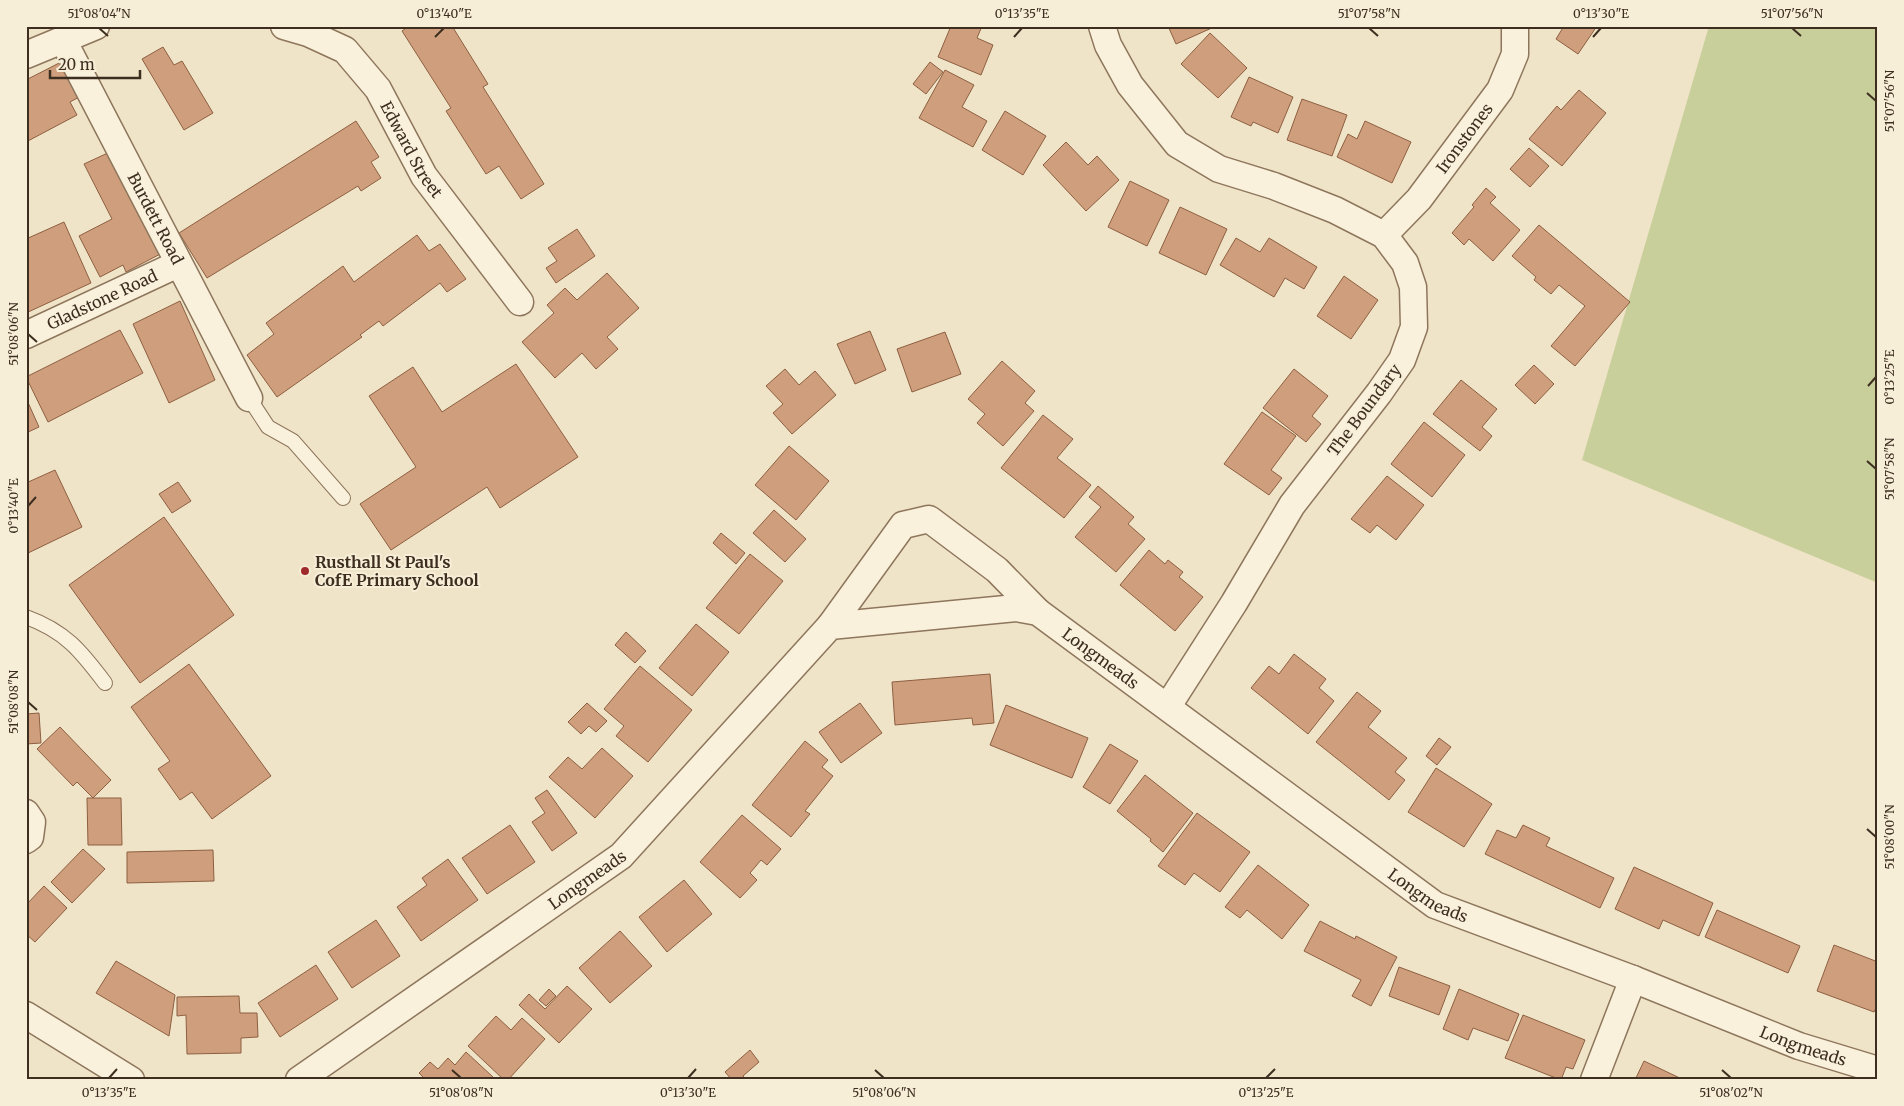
<svg xmlns="http://www.w3.org/2000/svg" width="1904" height="1106" font-family="Merriweather,serif">
  <rect width="100%" height="100%" fill="#f0e4c8"/>
  <!-- green -->
  <polygon fill="#c9cf9b" points="1709,26 1878,26 1878,583 1582,460"/>
  <!-- building -->
  <g fill="#cf9f7d" stroke="#8d5f41">
    <polygon points="409,26 452,26 488,84 483,87 544,184 521,199 499,166 486,174 446,111 451,108 402,31"/>
    <polygon points="951,26 982,26 977,38 993,45 981,75 938,57"/>
    <polygon points="1168,26 1213,26 1214,27 1176,44"/>
    <polygon points="1564,26 1597,26 1578,54 1556,39"/>
    <polygon points="1210,33 1247,68 1218,98 1181,64"/>
    <polygon points="163,47 174,65 182,61 213,113 184,130 142,59"/>
    <polygon points="63,61 81,96 70,102 77,115 26,142 26,80"/>
    <polygon points="930,62 943,72 926,94 913,84"/>
    <polygon points="945,70 974,85 962,107 987,121 973,147 919,118"/>
    <polygon points="1249,77 1293,97 1278,133 1253,122 1251,126 1231,117"/>
    <polygon points="1579,90 1606,113 1562,166 1529,139 1557,106 1561,110"/>
    <polygon points="1302,99 1347,115 1332,156 1287,140"/>
    <polygon points="1005,111 1046,136 1023,175 982,150"/>
    <polygon points="356,121 379,157 371,162 381,178 361,191 358,186 207,278 179,233"/>
    <polygon points="1365,121 1411,142 1392,183 1337,157 1348,134 1357,139"/>
    <polygon points="1066,142 1088,165 1097,156 1119,180 1086,211 1043,165"/>
    <polygon points="1529,148 1549,166 1530,187 1510,169"/>
    <polygon points="112,151 164,252 126,272 123,265 100,277 79,236 112,219 84,164"/>
    <polygon points="1130,181 1169,200 1147,246 1108,227"/>
    <polygon points="1486,188 1496,197 1490,203 1520,230 1493,261 1469,239 1464,245 1452,233 1474,207 1472,205"/>
    <polygon points="1180,207 1227,229 1206,275 1159,253"/>
    <polygon points="64,222 91,283 26,313 26,239"/>
    <polygon points="1539,225 1630,302 1575,366 1551,346 1585,306 1559,285 1551,294 1534,280 1536,277 1512,256"/>
    <polygon points="577,229 595,256 556,283 546,268 557,261 548,248"/>
    <polygon points="417,235 429,251 440,244 466,279 447,292 440,283 383,326 379,321 360,335 362,337 277,397 247,355 274,334 266,323 343,266 354,282"/>
    <polygon points="1236,238 1260,252 1269,238 1317,267 1304,289 1285,278 1274,297 1220,265"/>
    <polygon points="607,273 639,308 607,337 618,349 596,369 582,353 555,378 522,342 554,313 547,305 565,288 577,300"/>
    <polygon points="1344,276 1378,300 1351,339 1317,316"/>
    <polygon points="180,301 215,380 169,403 133,324"/>
    <polygon points="120,330 143,373 48,422 26,377"/>
    <polygon points="870,331 886,370 855,384 837,344"/>
    <polygon points="945,332 961,374 912,392 897,349"/>
    <polygon points="1002,361 1035,391 1025,403 1034,411 1003,446 977,423 985,414 968,399"/>
    <polygon points="516,364 578,457 500,508 487,487 391,550 360,504 416,467 369,396 413,367 442,412"/>
    <polygon points="1534,365 1554,384 1535,404 1515,385"/>
    <polygon points="785,369 799,385 815,371 836,395 792,434 773,413 783,404 766,386"/>
    <polygon points="1294,369 1328,396 1312,416 1321,424 1306,442 1263,408"/>
    <polygon points="1461,380 1497,409 1482,427 1492,436 1480,451 1433,414"/>
    <polygon points="26,398 39,427 26,433"/>
    <polygon points="1262,412 1296,436 1271,470 1282,478 1269,495 1224,464"/>
    <polygon points="1043,415 1073,439 1057,458 1091,485 1064,518 1001,468"/>
    <polygon points="1424,422 1465,455 1432,497 1391,464"/>
    <polygon points="789,446 829,481 796,520 755,485"/>
    <polygon points="55,470 82,527 26,554 26,483"/>
    <polygon points="1387,476 1424,505 1396,540 1377,525 1370,533 1351,519"/>
    <polygon points="178,482 191,501 172,513 159,494"/>
    <polygon points="1098,486 1134,517 1128,524 1145,539 1116,572 1075,537 1101,507 1089,497"/>
    <polygon points="774,510 806,539 785,562 753,533"/>
    <polygon points="164,517 234,615 140,683 69,585"/>
    <polygon points="721,533 745,553 736,564 713,543"/>
    <polygon points="1149,550 1165,564 1168,560 1183,572 1179,577 1203,597 1175,631 1120,585"/>
    <polygon points="750,554 783,581 739,634 706,608"/>
    <polygon points="696,624 729,652 692,696 659,668"/>
    <polygon points="626,632 646,651 635,663 615,645"/>
    <polygon points="1294,654 1326,679 1319,688 1334,701 1308,734 1251,688 1269,666 1279,674"/>
    <polygon points="189,664 271,776 212,819 192,792 180,800 158,769 170,761 131,707"/>
    <polygon points="640,666 692,710 648,762 616,736 624,726 604,709"/>
    <polygon points="990,674 994,723 973,725 972,718 895,725 892,682"/>
    <polygon points="1357,692 1381,711 1368,727 1407,758 1395,772 1405,780 1389,800 1316,742"/>
    <polygon points="587,703 607,721 596,732 589,726 581,734 568,722"/>
    <polygon points="860,703 882,733 841,763 819,732"/>
    <polygon points="1006,705 1088,738 1072,778 990,745"/>
    <polygon points="39,713 41,743 26,744 26,714"/>
    <polygon points="60,727 111,780 93,798 77,782 73,786 37,749"/>
    <polygon points="1439,738 1451,747 1437,765 1426,756"/>
    <polygon points="805,741 828,760 822,767 833,776 805,811 810,814 791,837 752,805"/>
    <polygon points="1110,744 1138,761 1110,804 1083,787"/>
    <polygon points="602,748 633,776 595,818 549,777 568,757 582,769"/>
    <polygon points="1436,768 1492,804 1464,847 1408,812"/>
    <polygon points="1145,775 1193,813 1163,852 1150,841 1151,839 1117,811"/>
    <polygon points="547,790 577,833 552,851 532,822 545,813 535,798"/>
    <polygon points="87,798 121,798 122,845 88,845"/>
    <polygon points="1197,813 1250,852 1220,892 1194,873 1185,885 1158,866"/>
    <polygon points="742,815 781,849 767,865 761,860 750,873 757,880 740,898 700,862"/>
    <polygon points="510,825 535,862 487,894 462,858"/>
    <polygon points="1523,825 1550,838 1546,846 1614,878 1600,908 1485,854 1497,830 1516,838"/>
    <polygon points="83,849 105,869 72,903 51,882"/>
    <polygon points="213,850 214,881 127,883 127,852"/>
    <polygon points="448,859 478,900 421,941 397,907 427,885 422,878"/>
    <polygon points="1258,865 1309,905 1282,939 1247,910 1240,918 1225,907"/>
    <polygon points="1634,867 1713,903 1699,936 1663,920 1659,929 1615,909"/>
    <polygon points="684,880 712,914 667,952 639,917"/>
    <polygon points="44,886 67,908 35,942 26,934 26,905"/>
    <polygon points="1717,910 1800,946 1788,973 1705,937"/>
    <polygon points="376,920 400,956 352,988 328,952"/>
    <polygon points="1320,921 1355,939 1356,936 1397,957 1371,1006 1352,996 1361,980 1304,951"/>
    <polygon points="620,931 652,966 610,1003 579,968"/>
    <polygon points="1834,945 1878,962 1878,1004 1874,1012 1817,991"/>
    <polygon points="116,961 175,995 169,1036 96,993"/>
    <polygon points="316,965 338,999 280,1037 258,1003"/>
    <polygon points="1399,967 1450,986 1439,1015 1389,996"/>
    <polygon points="567,986 592,1009 559,1043 519,1005 529,994 545,1009"/>
    <polygon points="549,989 556,996 546,1006 539,1000"/>
    <polygon points="1459,989 1519,1014 1508,1041 1473,1028 1468,1040 1443,1029"/>
    <polygon points="239,996 240,1013 257,1013 258,1037 241,1038 241,1053 187,1054 186,1015 177,1016 177,997"/>
    <polygon points="1523,1015 1585,1040 1573,1069 1566,1067 1561,1080 1505,1058"/>
    <polygon points="496,1016 511,1030 522,1018 545,1039 508,1080 504,1080 468,1046"/>
    <polygon points="750,1050 759,1062 743,1076 746,1080 732,1080 725,1072"/>
    <polygon points="466,1052 493,1077 490,1080 426,1080 419,1073 430,1062 438,1069 448,1058 455,1065"/>
    <polygon points="1644,1061 1684,1080 1635,1080"/>
  </g>
  <g fill="none" stroke-linecap="round" stroke-linejoin="round">
    <!-- service casing -->
    <g stroke="#8d765c" stroke-width="16">
      <g id="service">
        <polyline points="249,398 268,427 293,441 343,498"/>
        <path d="M26,617c39,14 55,34 79,66"/>
      </g>
    </g>
    <!-- minor casing -->
    <g stroke="#8d765c" stroke-width="29">
      <g id="minor">
        <path id="s1" d="M284,26l24,7 37,17 33,39 46,87 96,126"/>
        <polyline points="1102,26 1108,45 1130,85 1177,144 1219,169 1274,186 1335,210 1384,235 1405,263 1413,287 1414,327 1402,360 1379,393 1292,505 1234,603 1168,706"/>
        <path id="s2" d="M63,40l186,358"/>
        <polyline points="26,55 96,26"/>
        <path id="s3" d="M1384,235l35,-36 81,-109 15,-36v-28"/>
        <path id="s4" d="M26,335l152,-71"/>
        <polyline points="830,626 903,525 929,519 997,570 1038,612"/>
        <polyline points="26,813 32,822 30,837 26,840"/>
        <polyline points="26,1015 131,1080"/>
        <path id="s5" d="M299,1080l322,-224 209,-230 186,-18 22,4 397,293 198,74 166,67 79,24"/>
        <polyline points="1594,1080 1633,979"/>
      </g>
    </g>
    <!-- service -->
    <use href="#service" stroke="#faf1dc" stroke-width="14"/>
    <!-- minor -->
    <use href="#minor" stroke="#faf1dc" stroke-width="26"/>
  </g>
  <!-- ticks -->
  <path fill="none" stroke="#3d2e20" stroke-width="2" d="M99,28l9,8M1369,28l9,8M1792,28l9,8M435,37l9,-9M1014,37l8,-9M1593,37l8,-9M1867,93l9,8M28,334l9,8M1868,386l8,-9M1867,461l9,8M28,506l8,-9M28,702l9,8M1867,829l9,8M452,1070l9,8M875,1070l9,8M1722,1070l9,8M109,1078l8,-9M688,1078l8,-9M1266,1078l9,-9"/>
  <!-- markers -->
  <circle fill="#9e2a2b" stroke="#f7eed8" stroke-width="2" cx="305" cy="571" r="5"/>
  <g text-anchor="middle" dominant-baseline="central" stroke-width="4" stroke-linejoin="round" paint-order="stroke">
    <!-- street labels -->
    <g font-size="16" fill="#3d2e20" stroke="#f7eed8">
      <text stroke="none"><textPath href="#s3" startOffset="126">Ironstones</textPath></text>
      <text stroke="none"><textPath href="#s1" startOffset="186">Edward Street</textPath></text>
      <text stroke="none"><textPath href="#s2" startOffset="201">Burdett Road</textPath></text>
      <text stroke="none"><textPath href="#s4" startOffset="84">Gladstone Road</textPath></text>
      <text transform="translate(1364 410) rotate(-53)">The Boundary</text>
      <text stroke="none"><textPath href="#s5" startOffset="990">Longmeads</textPath></text>
      <text stroke="none"><textPath href="#s5" startOffset="351">Longmeads</textPath></text>
      <text stroke="none"><textPath href="#s5" startOffset="1395">Longmeads</textPath></text>
      <text stroke="none"><textPath href="#s5" startOffset="1800">Longmeads</textPath></text>
    </g>
    <!-- poi labels -->
    <g font-size="16" font-weight="bold" fill="#3d2e20" stroke="#f7eed8" text-anchor="start">
      <text x="315" y="562">Rusthall St Paul's<tspan x="315" dy="18">CofE Primary School</tspan></text>
    </g>
  </g>
  <!-- border -->
  <rect width="1904" height="1106" fill="none" stroke="#f7eed8" stroke-width="55"/>
  <!-- scale -->
  <path d="M50 70v8h90v-8" fill="none" stroke="#3d2e20" stroke-width="2.5"/>
  <text x="58" y="70" font-size="15" fill="#3d2e20" stroke="#f7eed8" stroke-width="4" paint-order="stroke">20 m</text>
  <rect x="28" y="28" width="1848" height="1050" fill="none" stroke="#3d2e20" stroke-width="2"/>
  <g font-size="12" text-anchor="middle" fill="#3d2e20">
    <text x="99" y="18">51°08'04"N</text>
    <text x="444" y="18">0°13'40"E</text>
    <text x="1022" y="18">0°13'35"E</text>
    <text x="1369" y="18">51°07'58"N</text>
    <text x="1601" y="18">0°13'30"E</text>
    <text x="1792" y="18">51°07'56"N</text>
    <text transform="translate(1890 101) rotate(-90)" y="4">51°07'56"N</text>
    <text transform="translate(14 334) rotate(-90)" y="4">51°08'06"N</text>
    <text transform="translate(1890 377) rotate(-90)" y="4">0°13'25"E</text>
    <text transform="translate(1890 469) rotate(-90)" y="4">51°07'58"N</text>
    <text transform="translate(14 506) rotate(-90)" y="4">0°13'40"E</text>
    <text transform="translate(14 702) rotate(-90)" y="4">51°08'08"N</text>
    <text transform="translate(1890 837) rotate(-90)" y="4">51°08'00"N</text>
    <text x="109" y="1097">0°13'35"E</text>
    <text x="461" y="1097">51°08'08"N</text>
    <text x="688" y="1097">0°13'30"E</text>
    <text x="884" y="1097">51°08'06"N</text>
    <text x="1266" y="1097">0°13'25"E</text>
    <text x="1731" y="1097">51°08'02"N</text>
  </g>
</svg>
